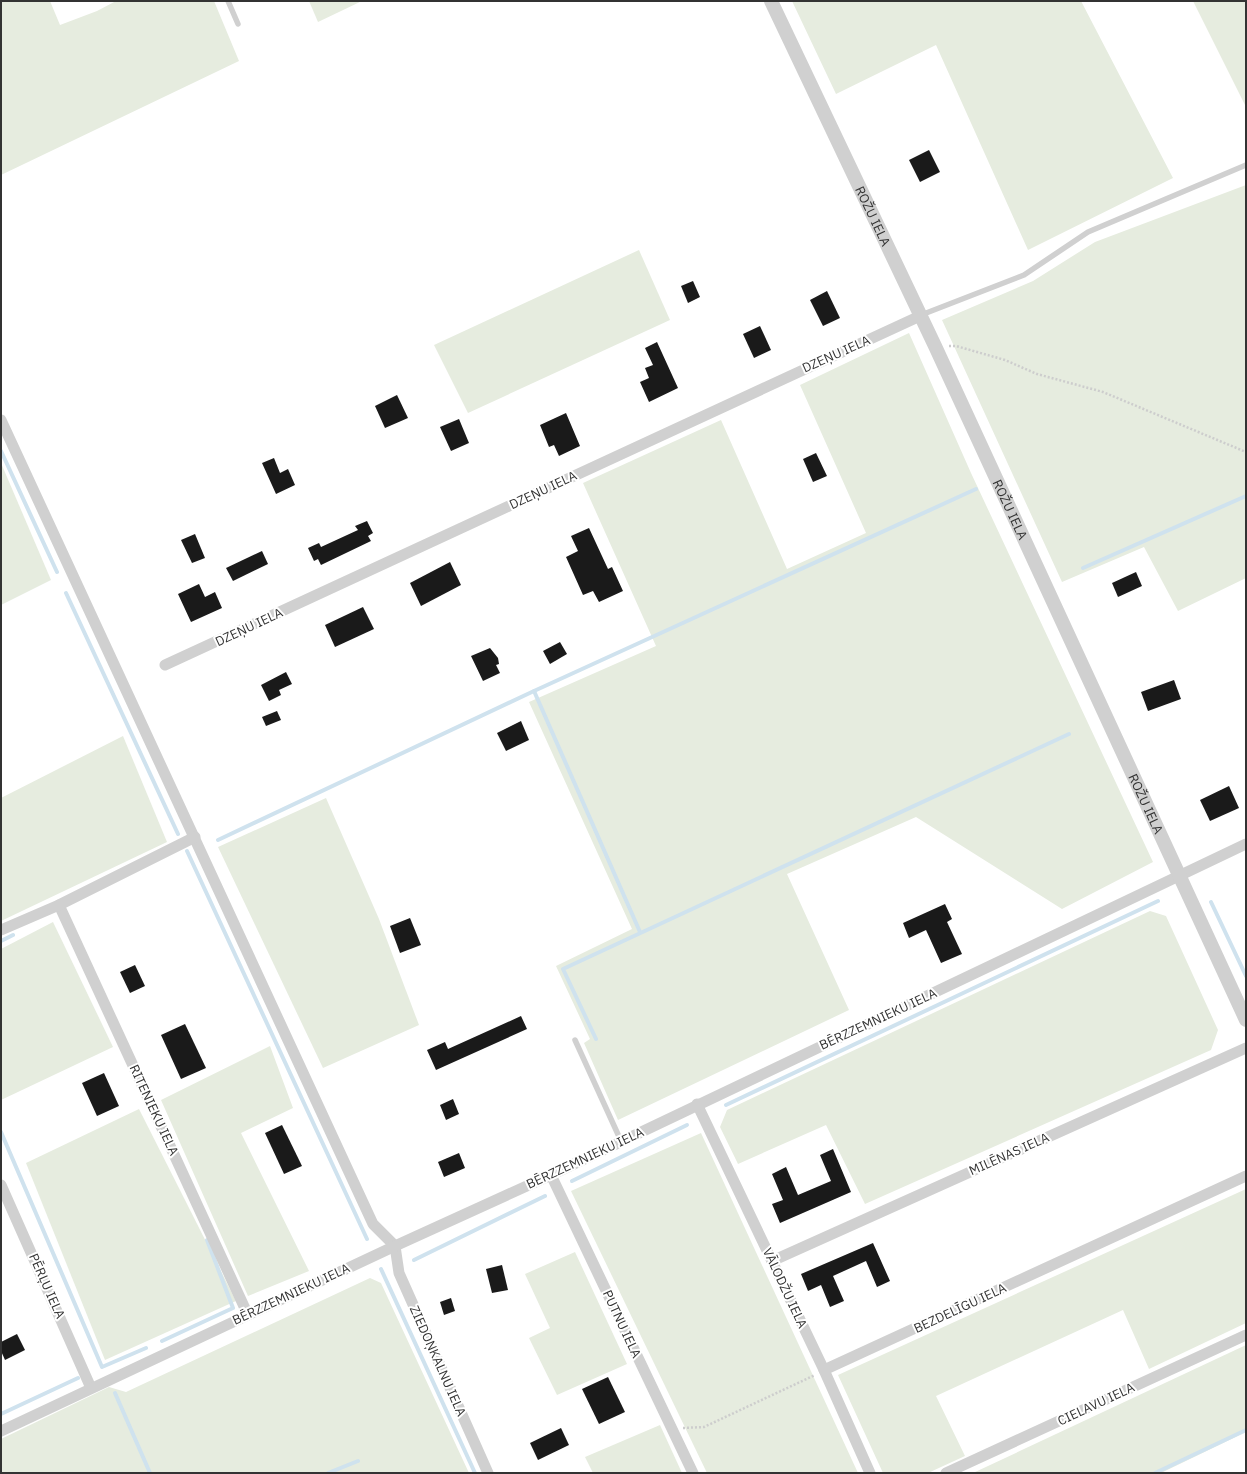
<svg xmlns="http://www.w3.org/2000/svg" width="1247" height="1474" font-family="'IBM Plex Sans',sans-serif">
  <rect width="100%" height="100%" fill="#fff"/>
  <!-- green -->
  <g fill="#e6ecdf">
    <polygon points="1,1 50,1 60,25 97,11 116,1 214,1 239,61 1,175"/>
    <polygon points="309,1 362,1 318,22"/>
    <polygon points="792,1 1081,1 1173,178 1028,250 936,45 836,94"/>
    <polygon points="1193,1 1246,1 1246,107"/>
    <polygon points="1246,185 1246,578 1178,611 1144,547 1062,582 942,320 1033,281 1095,242"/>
    <polygon points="639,250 670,320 468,413 434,345"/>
    <polygon points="909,333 971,473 1153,862 1062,909 916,817 787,874 849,1010 618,1120 584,1043 590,1039 556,966 632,929 529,702 656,646 583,483 721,420 787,569 866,533 800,385"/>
    <polygon points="1,463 51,580 1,605"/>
    <polygon points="123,736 167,842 1,921 1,798"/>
    <polygon points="326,798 379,919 419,1025 323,1068 218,847"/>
    <polygon points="1150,911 1166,916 1218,1030 1211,1050 865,1204 826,1125 738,1164 720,1127 727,1110"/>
    <polygon points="53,922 113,1047 1,1100 1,949"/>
    <polygon points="270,1046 293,1108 241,1133 309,1271 248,1296 161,1100"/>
    <polygon points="139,1109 236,1301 105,1360 26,1163"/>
    <polygon points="701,1133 858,1473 707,1473 571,1191"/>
    <polygon points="1246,1189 1246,1323 1149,1369 1123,1310 936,1396 965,1456 928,1473 883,1473 838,1375"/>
    <polygon points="575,1252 627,1364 557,1395 529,1338 550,1328 525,1274"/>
    <polygon points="370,1278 381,1283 469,1473 1,1473 1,1439 109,1387 126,1392"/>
    <polygon points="1246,1345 1246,1432 1161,1473 973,1473"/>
    <polygon points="660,1425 682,1473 593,1473 585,1457"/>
  </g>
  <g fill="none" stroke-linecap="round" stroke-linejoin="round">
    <!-- stream -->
    <g stroke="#cfe2ee" stroke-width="4">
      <polyline points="1,451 57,572"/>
      <polyline points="1083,568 1246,496"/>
      <polyline points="66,593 178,834"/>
      <polyline points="534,691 640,932"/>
      <polyline points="218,840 534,691 976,489"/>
      <polyline points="187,851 367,1239"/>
      <polyline points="1211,902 1246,976"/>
      <polyline points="1,941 13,935"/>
      <polyline points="596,1039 563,969 1069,734"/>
      <polyline points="726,1105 1158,901"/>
      <polyline points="1,1132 102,1367 146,1348"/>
      <polyline points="572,1181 687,1125"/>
      <polyline points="414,1260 545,1196"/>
      <polyline points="381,1269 475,1473"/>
      <polyline points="162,1341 233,1308 207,1240"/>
      <polyline points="115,1393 150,1473"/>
      <polyline points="1,1414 78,1378"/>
      <polyline points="328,1473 358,1461"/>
      <polyline points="1155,1473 1246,1430"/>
    </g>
  </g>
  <!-- building -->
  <g fill="#1a1a1a">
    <polygon points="929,150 940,172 920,182 909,160"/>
    <polygon points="693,281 700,297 688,303 681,286"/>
    <polygon points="827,291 840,318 823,326 810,300"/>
    <polygon points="760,326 771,350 754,358 743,334"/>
    <polygon points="657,342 678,388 649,402 640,382 649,378 645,368 653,365 645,348"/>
    <polygon points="397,395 408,418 385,428 375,406"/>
    <polygon points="566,413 580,446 559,456 554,445 549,447 540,425"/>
    <polygon points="459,419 469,443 451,451 440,427"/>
    <polygon points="816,453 827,476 813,482 803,459"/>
    <polygon points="274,458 280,473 288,469 295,485 276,494 262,463"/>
    <polygon points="367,521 373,533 368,536 371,541 321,565 318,559 314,561 308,548 319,543 321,547 358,530 355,526"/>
    <polygon points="589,528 608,569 612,567 623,591 599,602 593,591 583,595 566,557 578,551 571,536"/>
    <polygon points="195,534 205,558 192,563 181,540"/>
    <polygon points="262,551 268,564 233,581 226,568"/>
    <polygon points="450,562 461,585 421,606 410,583"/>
    <polygon points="1136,572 1142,586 1118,597 1112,583"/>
    <polygon points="199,584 205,597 215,592 222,608 191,622 178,594"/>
    <polygon points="363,607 374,629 335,647 325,625"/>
    <polygon points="560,642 567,654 550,664 543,651"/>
    <polygon points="490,648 498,658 499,664 496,665 500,673 483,681 471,656"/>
    <polygon points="286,672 292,684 279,690 281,695 269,701 261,685"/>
    <polygon points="1174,680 1181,699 1148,711 1141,692"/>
    <polygon points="277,711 281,720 266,726 262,717"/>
    <polygon points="521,721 529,740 506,751 497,733"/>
    <polygon points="1229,786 1239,808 1210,821 1200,800"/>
    <polygon points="945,904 952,919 947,922 962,954 941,963 926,930 909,938 903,923"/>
    <polygon points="410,918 421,945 400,953 390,926"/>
    <polygon points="135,965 145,986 130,993 120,972"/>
    <polygon points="521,1016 527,1029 436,1070 427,1050 445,1042 448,1049"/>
    <polygon points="185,1024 206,1068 181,1079 161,1035"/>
    <polygon points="104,1073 119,1106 97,1116 82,1083"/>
    <polygon points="453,1099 459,1114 446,1120 440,1105"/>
    <polygon points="282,1125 302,1166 284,1174 265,1133"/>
    <polygon points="833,1149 851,1192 780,1223 772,1204 783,1200 772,1174 786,1167 798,1195 831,1181 820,1155"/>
    <polygon points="459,1153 465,1168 444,1177 438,1162"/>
    <polygon points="873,1243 890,1281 877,1287 866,1261 833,1276 844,1301 830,1307 821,1285 808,1291 801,1274"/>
    <polygon points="502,1265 508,1290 492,1293 486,1269"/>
    <polygon points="451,1298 455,1311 444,1315 440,1302"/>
    <polygon points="17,1334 25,1350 5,1360 1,1351 1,1342"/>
    <polygon points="608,1377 625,1412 599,1424 582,1389"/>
    <polygon points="561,1428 569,1445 538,1460 530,1443"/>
  </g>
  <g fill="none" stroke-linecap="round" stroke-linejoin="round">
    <!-- path -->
    <g stroke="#cdcdcd" stroke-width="2.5" stroke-dasharray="2 2" stroke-linecap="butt">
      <polyline points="949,346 956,346 1005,360 1037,374 1103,392 1246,452"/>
      <polyline points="683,1428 704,1427 815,1375"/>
    </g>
    <!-- service -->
    <g stroke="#d0d0d0" stroke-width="5.5">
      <polyline points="228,1 238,24"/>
      <polyline points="921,315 1024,275 1088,232 1246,165"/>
      <polyline points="575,1040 621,1141"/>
    </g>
    <!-- minor -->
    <g stroke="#d0d0d0" stroke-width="11">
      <polyline points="1,420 373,1224 395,1246 399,1273 488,1473"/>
      <polyline points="165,665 920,316"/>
      <polyline points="59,905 248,1315"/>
      <polyline points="1,930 59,905 195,837"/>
      <polyline points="697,1104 824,1370 870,1473"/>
      <polyline points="551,1175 693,1473"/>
      <polyline points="1,1185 91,1388"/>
      <polyline points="772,1261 1246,1048"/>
      <polyline points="824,1370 1246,1176"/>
      <polyline points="1,1431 395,1246 551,1175 1246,844"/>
      <polyline points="946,1473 1246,1335"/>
    </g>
    <!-- tertiary -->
    <path stroke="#d0d0d0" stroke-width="14" id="s1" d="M771,1l164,345 311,674"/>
  </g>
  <g text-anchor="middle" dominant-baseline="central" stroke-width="4" stroke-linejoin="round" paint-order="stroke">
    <!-- street labels -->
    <g font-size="13" fill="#333" stroke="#fff">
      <text stroke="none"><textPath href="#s1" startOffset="238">ROŽU IELA</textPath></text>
      <text transform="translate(836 354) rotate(-24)">DZEŅU IELA</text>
      <text transform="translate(543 490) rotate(-25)">DZEŅU IELA</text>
      <text stroke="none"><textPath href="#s1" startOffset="562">ROŽU IELA</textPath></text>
      <text transform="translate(249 627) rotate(-25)">DZEŅU IELA</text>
      <text stroke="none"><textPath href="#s1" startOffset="886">ROŽU IELA</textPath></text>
      <text transform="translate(878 1019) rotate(-25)">BĒRZZEMNIEKU IELA</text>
      <text transform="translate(154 1110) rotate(65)">RITENIEKU IELA</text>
      <text transform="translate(1009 1154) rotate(-24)">MILĒNAS IELA</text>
      <text transform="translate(585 1158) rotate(-25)">BĒRZZEMNIEKU IELA</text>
      <text transform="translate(47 1286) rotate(66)">PĒRĻU IELA</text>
      <text transform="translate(785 1288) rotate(65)">VĀLODŽU IELA</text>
      <text transform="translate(291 1294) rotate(-25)">BĒRZZEMNIEKU IELA</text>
      <text transform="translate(960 1308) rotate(-25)">BEZDELĪGU IELA</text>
      <text transform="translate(622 1324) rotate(65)">PUTNU IELA</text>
      <text transform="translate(438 1361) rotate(66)">ZIEDOŅKALNU IELA</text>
      <text transform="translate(1096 1404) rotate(-25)">CIELAVU IELA</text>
    </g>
  </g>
  <!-- border -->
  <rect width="1247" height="1474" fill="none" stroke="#333333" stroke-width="4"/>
</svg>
